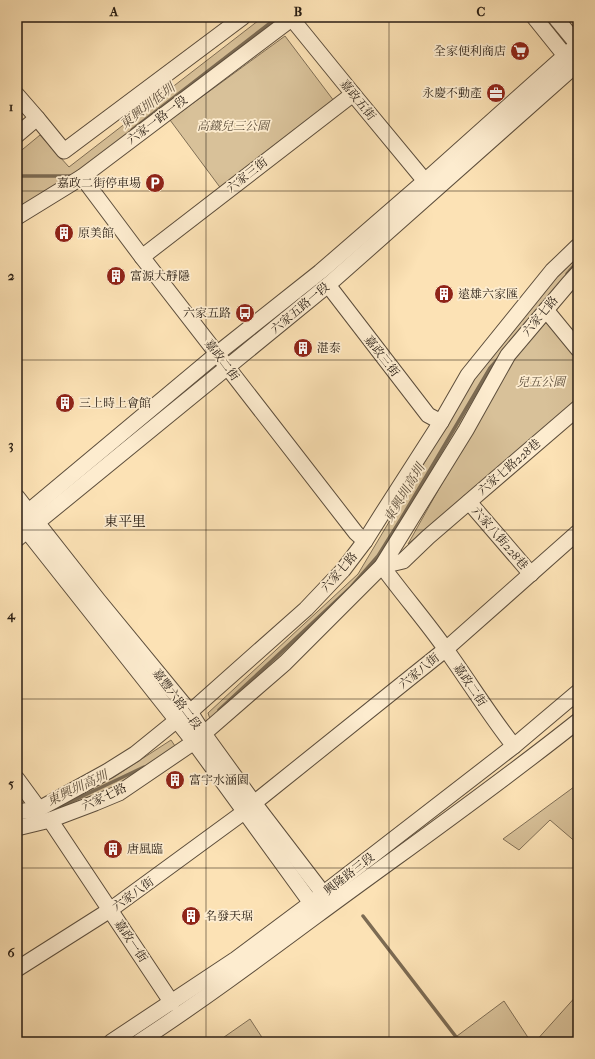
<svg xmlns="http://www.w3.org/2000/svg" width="595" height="1059" font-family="'IM FELL French Canon','Noto Serif TC',serif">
  <rect width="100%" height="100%" fill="#fce2b5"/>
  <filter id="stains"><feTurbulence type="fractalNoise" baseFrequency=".005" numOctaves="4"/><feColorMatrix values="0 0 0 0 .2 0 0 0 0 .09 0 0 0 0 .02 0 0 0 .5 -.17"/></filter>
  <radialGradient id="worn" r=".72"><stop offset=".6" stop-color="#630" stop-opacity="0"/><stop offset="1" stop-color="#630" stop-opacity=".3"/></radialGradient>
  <!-- green -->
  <g fill="#d8c199" stroke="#806f56">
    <polygon points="263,17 286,17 17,218 17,154 40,135 69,167"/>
    <polygon points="285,36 334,101 222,190 170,120"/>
    <polygon points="578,250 578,268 557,290 383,556 370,572 211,722 208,713 358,574 473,381"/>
    <polygon points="548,320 578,354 578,399 408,544 510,362"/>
    <polygon points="171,740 177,749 117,789 17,826 17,815 44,809 114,777"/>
    <polygon points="578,784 578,844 550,820 519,850 503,839"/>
    <polygon points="578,994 578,1042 535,1042"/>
    <polygon points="504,1001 531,1042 449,1042"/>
    <polygon points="250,1019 265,1042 217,1042"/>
  </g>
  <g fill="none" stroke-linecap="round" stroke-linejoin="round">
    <!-- stream -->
    <g stroke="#7c6b53" stroke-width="3.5">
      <polyline points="132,130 278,17"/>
      <polyline points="17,176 73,176"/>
      <polyline points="567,274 578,261"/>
      <polyline points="219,710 351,587 378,556 401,519 490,368 499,358"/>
      <polyline points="45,814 144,767"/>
      <polyline points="363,916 460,1042"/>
    </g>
    <!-- minor casing -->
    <g stroke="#5d4e3c" stroke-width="17">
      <g id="minor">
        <polyline points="534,17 571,63"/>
        <polyline points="555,17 578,45"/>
        <polyline points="292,19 353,94 425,181"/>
        <polyline points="17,95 37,118"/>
        <polyline points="17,135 37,118 64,151 243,17"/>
        <polyline points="82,177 142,257 356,533 365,541"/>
        <polyline points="17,217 82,177 294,17"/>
        <polyline points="142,257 353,94"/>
        <polyline points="328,285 428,415 441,422"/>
        <polyline points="546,310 578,349"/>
        <polyline points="17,497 98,600 190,712 204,734 254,803 329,901"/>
        <polyline points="469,502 531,574"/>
        <polyline points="17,521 218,353 320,272 425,181 578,44"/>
        <polyline points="20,524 27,531 194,742 311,903 316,912"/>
        <polyline points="17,539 328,285 567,73 578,62"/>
        <path d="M514,746c-24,-30 -44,-63 -67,-95 -20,-29 -44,-56 -65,-85l21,-5 25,-24 150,-129"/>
        <polyline points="17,779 39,809"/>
        <polyline points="254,803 446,649 578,532"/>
        <polyline points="17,812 39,809 108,771 135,754 177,720 190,712 306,609 343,570 365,541 382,514 441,422 468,375 552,271 578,246"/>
        <polyline points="50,820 172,1003"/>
        <polyline points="17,828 50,820 95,803 119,793 194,742 285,663 382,566 466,430 508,355 568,284 578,273"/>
        <polyline points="17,969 110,910 244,812"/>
        <polyline points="111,1042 236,959 311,903 514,746 578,692"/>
        <path d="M139,1042c61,-40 119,-83 177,-126 88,-65 177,-127 262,-195"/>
      </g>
    </g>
    <!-- minor -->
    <use href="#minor" stroke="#fdeccf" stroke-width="15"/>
  </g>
  <!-- grid -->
  <path fill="none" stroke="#281d13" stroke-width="1" stroke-opacity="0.55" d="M206,17v1025M389,17v1025M17,191h561M17,360h561M17,530h561M17,699h561M17,868h561"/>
  <!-- icons -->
  <defs>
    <g id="supermarket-disc" transform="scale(1)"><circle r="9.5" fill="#8f2418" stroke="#fdeccf"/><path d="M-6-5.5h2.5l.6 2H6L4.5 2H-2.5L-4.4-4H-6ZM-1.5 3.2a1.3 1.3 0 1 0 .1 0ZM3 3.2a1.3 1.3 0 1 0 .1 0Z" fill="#fff"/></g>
    <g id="office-disc" transform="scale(1)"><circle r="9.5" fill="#8f2418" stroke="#fdeccf"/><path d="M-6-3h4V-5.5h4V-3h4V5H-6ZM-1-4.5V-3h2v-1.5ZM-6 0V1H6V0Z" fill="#fff"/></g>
    <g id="parking-disc" transform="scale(1)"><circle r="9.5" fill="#8f2418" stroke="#fdeccf"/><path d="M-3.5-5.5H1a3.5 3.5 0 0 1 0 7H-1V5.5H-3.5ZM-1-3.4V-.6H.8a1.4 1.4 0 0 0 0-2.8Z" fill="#fff"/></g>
    <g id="building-disc" transform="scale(1)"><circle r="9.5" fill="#8f2418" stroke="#fdeccf"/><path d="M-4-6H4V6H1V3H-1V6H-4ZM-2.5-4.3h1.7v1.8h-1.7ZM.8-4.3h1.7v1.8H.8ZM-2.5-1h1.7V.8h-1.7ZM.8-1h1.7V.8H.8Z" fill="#fff"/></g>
    <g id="bus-disc" transform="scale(1)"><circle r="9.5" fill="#8f2418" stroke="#fdeccf"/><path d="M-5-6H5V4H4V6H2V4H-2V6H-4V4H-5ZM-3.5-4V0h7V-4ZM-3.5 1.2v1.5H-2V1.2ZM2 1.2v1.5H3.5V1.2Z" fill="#fff"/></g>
  </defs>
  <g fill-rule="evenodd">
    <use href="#supermarket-disc" x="520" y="51"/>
    <use href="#office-disc" x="496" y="93"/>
    <use href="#parking-disc" x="155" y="183"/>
    <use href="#building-disc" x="64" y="233"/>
    <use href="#building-disc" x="116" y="276"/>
    <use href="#building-disc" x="444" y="294"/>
    <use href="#bus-disc" x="245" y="313"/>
    <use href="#building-disc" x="303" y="348"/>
    <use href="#building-disc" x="65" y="403"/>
    <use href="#building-disc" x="175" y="780"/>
    <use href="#building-disc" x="113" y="849"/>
    <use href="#building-disc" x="191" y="916"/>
  </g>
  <g text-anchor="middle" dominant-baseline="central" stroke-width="3.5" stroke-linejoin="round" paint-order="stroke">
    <!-- poi labels -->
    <g font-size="12" fill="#281d13" stroke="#fdeccf" text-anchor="start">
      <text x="506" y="51" text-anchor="end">全家便利商店</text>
      <text x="482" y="93" text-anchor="end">永慶不動產</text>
      <text x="141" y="183" text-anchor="end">嘉政二街停車場</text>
      <text x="78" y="233">原美館</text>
      <text x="130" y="276">富源大靜隱</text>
      <text x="458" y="294">遠雄六家匯</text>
      <text x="231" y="313" text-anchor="end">六家五路</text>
      <text x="317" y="348">湛泰</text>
      <text x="79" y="403">三上時上會館</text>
      <text x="189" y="780">富宇水涵園</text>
      <text x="127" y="849">唐風臨</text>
      <text x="205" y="916">名發天琚</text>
    </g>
    <!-- street labels -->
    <g font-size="12" fill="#281d13" stroke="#fdeccf">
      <text transform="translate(358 100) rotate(51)">嘉政五街</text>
      <text transform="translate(157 120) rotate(-37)">六家一路一段</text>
      <text transform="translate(247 175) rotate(-38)">六家三街</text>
      <text transform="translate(300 308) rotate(-40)">六家五路一段</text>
      <text transform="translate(540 316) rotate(-50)">六家七路</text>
      <text transform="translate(382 356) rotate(52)">嘉政三街</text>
      <text transform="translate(222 360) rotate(53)">嘉政二街</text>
      <text transform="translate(509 467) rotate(-41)">六家七路228巷</text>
      <text transform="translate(500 538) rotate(49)">六家八街228巷</text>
      <text transform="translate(339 572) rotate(-49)">六家七路</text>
      <text transform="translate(419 671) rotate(-39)">六家八街</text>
      <text transform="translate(470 685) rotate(56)">嘉政二街</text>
      <text transform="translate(177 699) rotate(53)">嘉豐六路二段</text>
      <text transform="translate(104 797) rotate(-25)">六家七路</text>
      <text transform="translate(349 874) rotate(-38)">興隆路三段</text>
      <text transform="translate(133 894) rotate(-36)">六家八街</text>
      <text transform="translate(131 941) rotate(56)">嘉政一街</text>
    </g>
    <!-- park labels -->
    <g font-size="12" font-style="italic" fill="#5d4e3b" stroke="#fdeccf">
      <text x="233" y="126">高鐵兒三公園</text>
      <text x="541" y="382">兒五公園</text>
    </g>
    <!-- water labels -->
    <g font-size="13" font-style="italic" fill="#60513e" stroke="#fdeccf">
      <text transform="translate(147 106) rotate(-38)">東興圳低圳</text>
      <text transform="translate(404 493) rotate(-59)">東興圳高圳</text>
      <text transform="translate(77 788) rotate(-25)">東興圳高圳</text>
    </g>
    <!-- quarter labels -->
    <g font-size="14" fill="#281d13" stroke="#fdeccf">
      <text x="125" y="521">東平里</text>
    </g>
  </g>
  <!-- margin -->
  <rect width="595" height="1059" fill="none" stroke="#fce2b5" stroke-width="44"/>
  <rect x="22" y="22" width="551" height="1015" fill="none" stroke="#281d13" stroke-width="1.5"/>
  <g font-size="13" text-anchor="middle" font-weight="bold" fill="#281d13">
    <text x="114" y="16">A</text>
    <text x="298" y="16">B</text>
    <text x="481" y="16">C</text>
    <text x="11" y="111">1</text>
    <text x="11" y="280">2</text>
    <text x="11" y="449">3</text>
    <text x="11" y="619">4</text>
    <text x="11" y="788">5</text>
    <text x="11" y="957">6</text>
  </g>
  <rect width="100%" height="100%" filter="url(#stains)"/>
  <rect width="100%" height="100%" fill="url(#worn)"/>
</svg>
